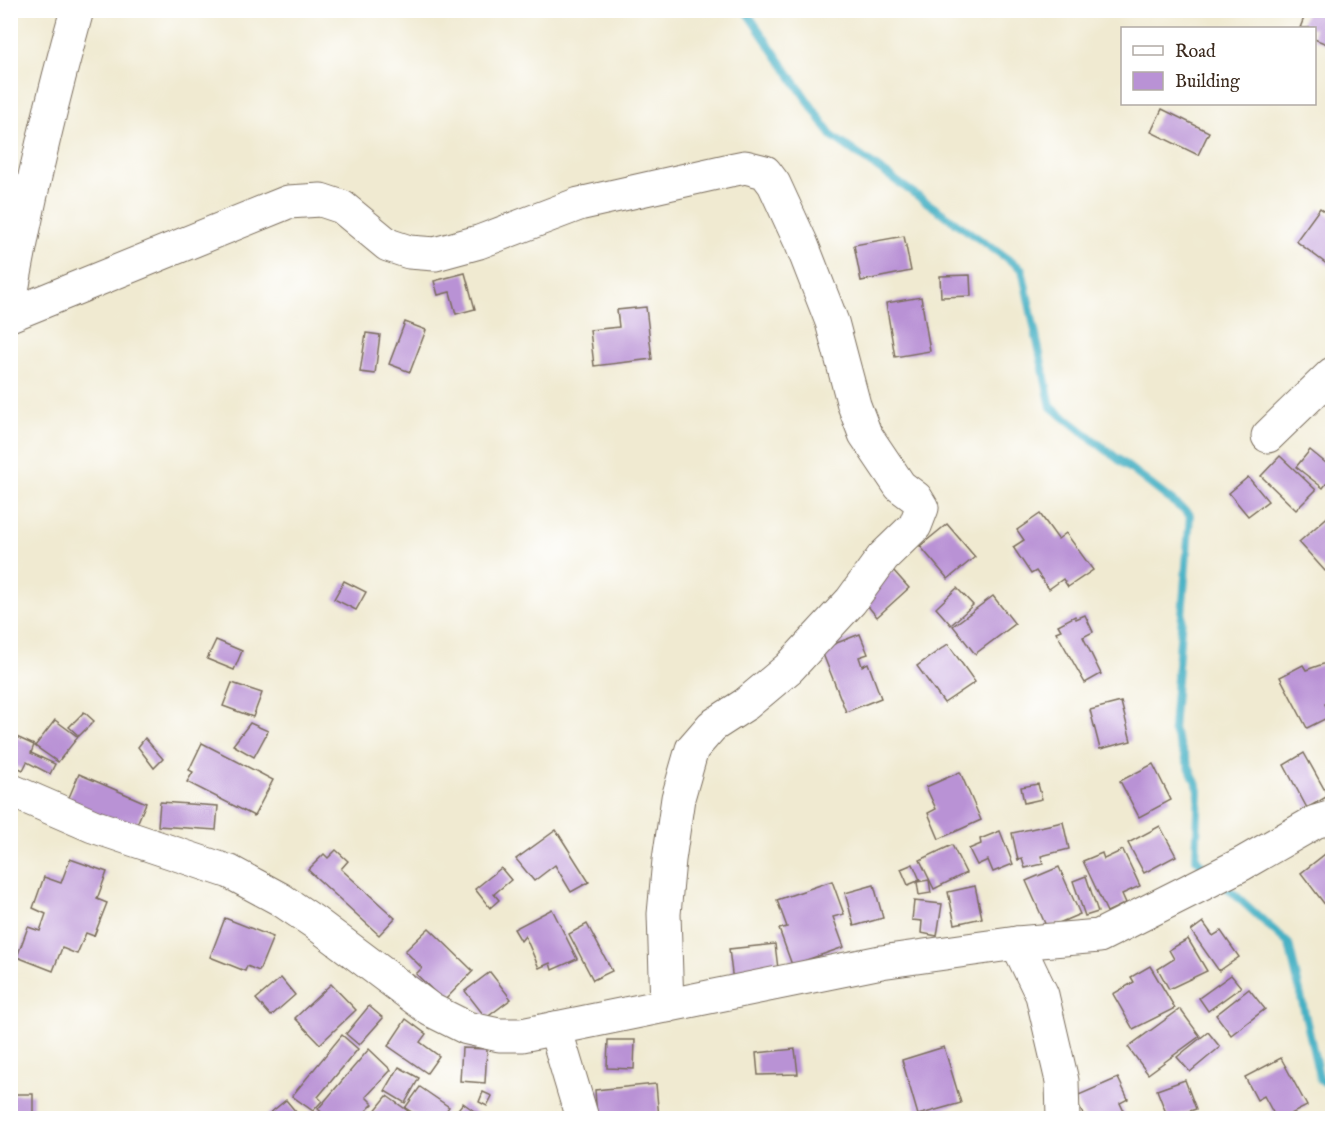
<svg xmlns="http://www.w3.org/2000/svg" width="1343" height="1129" font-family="'IM FELL English',serif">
  <rect width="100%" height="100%" fill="#fff"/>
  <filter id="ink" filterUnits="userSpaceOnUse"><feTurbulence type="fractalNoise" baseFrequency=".0167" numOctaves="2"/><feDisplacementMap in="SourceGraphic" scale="12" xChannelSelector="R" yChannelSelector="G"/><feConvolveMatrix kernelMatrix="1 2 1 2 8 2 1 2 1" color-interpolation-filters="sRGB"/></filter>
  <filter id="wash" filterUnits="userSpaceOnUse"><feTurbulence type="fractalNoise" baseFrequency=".008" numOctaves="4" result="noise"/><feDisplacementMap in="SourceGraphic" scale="24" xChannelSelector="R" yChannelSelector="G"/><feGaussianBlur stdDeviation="1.35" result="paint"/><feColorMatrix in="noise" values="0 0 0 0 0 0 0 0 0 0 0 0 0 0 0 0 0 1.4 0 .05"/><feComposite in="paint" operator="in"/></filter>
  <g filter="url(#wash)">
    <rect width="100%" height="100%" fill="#f0ead1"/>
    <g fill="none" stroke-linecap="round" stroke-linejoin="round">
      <!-- stream -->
      <g stroke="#46b1c4" stroke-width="8">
        <polyline points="745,10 832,136 1022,269 1051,407 1190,515 1173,729 1199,790 1196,859 1208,871"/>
        <polyline points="1222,883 1289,944 1320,1080 1332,1085"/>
      </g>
    </g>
    <g id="blocks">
      <!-- building -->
      <g fill="#b992d5">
        <polygon points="1307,10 1332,10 1332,46 1314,39 1314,28 1300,28"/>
        <polygon points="1162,109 1209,132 1198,155 1151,132"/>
        <polygon points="1320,208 1332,217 1332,268 1296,241"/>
        <polygon points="904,236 911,271 861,281 854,245"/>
        <polygon points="465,273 475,309 456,314 450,292 438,295 434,281"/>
        <polygon points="970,275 971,296 941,297 940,276"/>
        <polygon points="921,297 930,351 895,357 886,303"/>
        <polygon points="646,307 652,359 594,366 590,330 619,327 617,310"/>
        <polygon points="405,322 426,330 410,372 389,364"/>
        <polygon points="366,333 380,335 375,374 360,372"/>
        <polygon points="1310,450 1332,468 1332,476 1323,488 1296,467"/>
        <polygon points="1280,456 1316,490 1296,510 1261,476"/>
        <polygon points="1248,477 1268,501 1248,516 1229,493"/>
        <polygon points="1332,513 1332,565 1325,571 1299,542"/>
        <polygon points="1040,514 1058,539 1066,533 1093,570 1068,587 1063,579 1049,589 1036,571 1031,574 1013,547 1024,540 1017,530"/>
        <polygon points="947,524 975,557 948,579 920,546"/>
        <polygon points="893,570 909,588 877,617 861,598"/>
        <polygon points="344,581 366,592 356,610 334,599"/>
        <polygon points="957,588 973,605 951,625 936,608"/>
        <polygon points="993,596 1015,624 975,654 953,626"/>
        <polygon points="1085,615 1093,632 1083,637 1101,674 1085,683 1056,632 1061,630 1058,625 1075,616 1076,619"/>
        <polygon points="860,634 868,654 859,657 862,666 868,663 881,698 846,712 821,649"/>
        <polygon points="216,640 242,651 234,670 207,659"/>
        <polygon points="948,644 975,682 944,703 917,666"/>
        <polygon points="1329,662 1332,670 1332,685 1330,686 1332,700 1325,704 1331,716 1307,728 1280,677 1303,665 1306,670"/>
        <polygon points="232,683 262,693 253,717 223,706"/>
        <polygon points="10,691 13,691 12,707 10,707"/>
        <polygon points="1121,702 1131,741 1100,749 1090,710"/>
        <polygon points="84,712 94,721 79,736 69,727"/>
        <polygon points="55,720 78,737 58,762 35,746"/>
        <polygon points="250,723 268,731 254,757 233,745"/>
        <polygon points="10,734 34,745 31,753 55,764 50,774 27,762 23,770 10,764"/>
        <polygon points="145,738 163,759 154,768 138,747"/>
        <polygon points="202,743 273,780 254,816 187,782 193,772 189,770"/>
        <polygon points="1304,753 1328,796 1307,808 1284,765"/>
        <polygon points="1153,764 1171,800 1139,817 1120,781"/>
        <polygon points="960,772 981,820 939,839 928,813 936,809 926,787"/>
        <polygon points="79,774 146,803 134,831 67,802"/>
        <polygon points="1038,784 1042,799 1024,803 1021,787"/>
        <polygon points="160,802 218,806 216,830 158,826"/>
        <polygon points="1063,822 1069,849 1041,856 1043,864 1025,868 1022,859 1018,860 1012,833"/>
        <polygon points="1160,826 1176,856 1144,873 1128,843"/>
        <polygon points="556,830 589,882 571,892 555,865 534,881 516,859"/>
        <polygon points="1000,831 1013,864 993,872 988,860 977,865 969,849 981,844 980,839"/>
        <polygon points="952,845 966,873 934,889 920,860"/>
        <polygon points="336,850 348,861 341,869 395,918 379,935 308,870 324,854 328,858"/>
        <polygon points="1123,850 1140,886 1122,894 1126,903 1107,912 1083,861 1102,853 1104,859"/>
        <polygon points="1329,851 1332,853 1332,914 1301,873"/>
        <polygon points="70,859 107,872 97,899 107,903 94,936 86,933 77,954 62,948 53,971 17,957 28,927 40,931 46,914 33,908 44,877 61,883"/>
        <polygon points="913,864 920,880 908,885 901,869"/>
        <polygon points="1059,867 1080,914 1047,928 1026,881"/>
        <polygon points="501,868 511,880 494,894 499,900 490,908 475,889"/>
        <polygon points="1086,876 1098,912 1085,916 1073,881"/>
        <polygon points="929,880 931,893 919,895 917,882"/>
        <polygon points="832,881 844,914 833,917 844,947 792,965 779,929 787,927 777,900"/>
        <polygon points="874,885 883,918 854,926 845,893"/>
        <polygon points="975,886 982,918 955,924 948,892"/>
        <polygon points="914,901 942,904 937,936 921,933 922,921 912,920"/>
        <polygon points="552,909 577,959 552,970 550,963 539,968 525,936 521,941 514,929"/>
        <polygon points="225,918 273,937 259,971 247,966 245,971 210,957"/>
        <polygon points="1203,922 1213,936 1221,931 1239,957 1219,971 1191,931"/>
        <polygon points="587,924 612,971 593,980 569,934"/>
        <polygon points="429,928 473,971 444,1001 416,974 422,968 405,951"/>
        <polygon points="1188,939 1207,971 1169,989 1158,969 1174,959 1169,950"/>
        <polygon points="775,944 779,977 733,982 729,949"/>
        <polygon points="1150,966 1175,1008 1133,1029 1113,994 1134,982 1131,977"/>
        <polygon points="490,972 511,999 486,1018 465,991"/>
        <polygon points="1231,975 1241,987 1208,1011 1199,998"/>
        <polygon points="281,978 295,995 271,1016 256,999"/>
        <polygon points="331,984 356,1010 320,1044 295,1018"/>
        <polygon points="1249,989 1265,1009 1231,1035 1216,1015"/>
        <polygon points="369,1006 383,1018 359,1045 346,1034"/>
        <polygon points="1180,1009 1200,1036 1148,1074 1128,1047"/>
        <polygon points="406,1019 426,1034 420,1042 439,1056 427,1073 388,1046"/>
        <polygon points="1208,1032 1220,1047 1190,1072 1177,1057"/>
        <polygon points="342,1035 358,1049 318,1097 322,1101 313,1111 292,1096"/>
        <polygon points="608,1040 635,1040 634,1069 607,1068"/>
        <polygon points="944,1047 961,1103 918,1115 902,1060"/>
        <polygon points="462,1048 487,1049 485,1083 460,1081"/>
        <polygon points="369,1049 391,1070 366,1097 373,1104 359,1118 328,1118 318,1109"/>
        <polygon points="795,1049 798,1074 758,1075 756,1053"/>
        <polygon points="1281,1058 1307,1106 1283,1118 1276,1118 1264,1096 1257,1100 1245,1077"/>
        <polygon points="399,1067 419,1078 405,1103 385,1091"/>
        <polygon points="1118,1078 1128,1099 1120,1103 1127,1118 1085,1118 1074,1097"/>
        <polygon points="1185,1080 1196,1109 1168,1118 1157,1090"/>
        <polygon points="656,1084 659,1118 597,1118 595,1090"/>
        <polygon points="420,1087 449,1107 441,1118 421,1118 405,1108"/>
        <polygon points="483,1092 492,1096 487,1106 479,1102"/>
        <rect x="10" y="1094" width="23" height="24"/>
        <polygon points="387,1096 408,1111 402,1118 369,1118"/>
        <polygon points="286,1100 301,1118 264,1118"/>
        <polygon points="463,1103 484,1118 451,1118"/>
      </g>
    </g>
  </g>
  <g filter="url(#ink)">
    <use href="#blocks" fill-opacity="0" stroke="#7a6d5d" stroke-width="1.5"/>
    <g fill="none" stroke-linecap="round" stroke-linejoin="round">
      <!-- minor casing -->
      <g stroke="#7a6d5d" stroke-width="35">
        <g id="minor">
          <path d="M10,302c17,-99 40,-195 67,-292"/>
          <polyline points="10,315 288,202 321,200 342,207 388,245 409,252 435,254 479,242 579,204 730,170 745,167 765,172 774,184 802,245 832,322 854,405 865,434 900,486 916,498 922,508 915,526 883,557 851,601 789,668 746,704 712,726 692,749 678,798 669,860 664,914 667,1006"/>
          <polyline points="1268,436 1332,374"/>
          <polyline points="10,790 93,826 230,872 280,899 314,922 431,1010 467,1028 499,1035 522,1035 881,962 1017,943 1099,936 1242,864 1315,822 1332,817"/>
          <polyline points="1017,943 1042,995 1062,1081 1063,1118"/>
          <polyline points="555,1028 582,1118"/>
        </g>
      </g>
      <!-- minor -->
      <use href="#minor" stroke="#fff" stroke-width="33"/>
    </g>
  </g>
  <!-- margin -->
  <rect width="1343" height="1129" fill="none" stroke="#fff" stroke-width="36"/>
  <!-- legend -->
  <rect x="1121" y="27" width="195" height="78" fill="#ffffff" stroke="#b1aaa5" stroke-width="1.5"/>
  <rect x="1133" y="46" width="30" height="9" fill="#ffffff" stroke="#b1aaa5" stroke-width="1.5"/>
  <text x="1175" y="57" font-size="18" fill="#3b2a1e">Road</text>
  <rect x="1133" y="72" width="30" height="18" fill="#b992d5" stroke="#b1aaa5" stroke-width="1.5"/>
  <text x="1175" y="87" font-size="18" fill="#3b2a1e">Building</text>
</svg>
